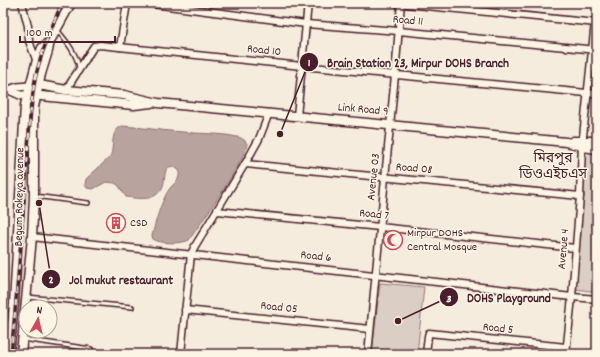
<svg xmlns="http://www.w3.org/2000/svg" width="600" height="357" font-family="Dekko,'Noto Sans Bengali',sans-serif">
  <rect width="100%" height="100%" fill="#f5ecde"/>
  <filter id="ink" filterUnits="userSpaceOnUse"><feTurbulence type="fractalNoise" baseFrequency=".025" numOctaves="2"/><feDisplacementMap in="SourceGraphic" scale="8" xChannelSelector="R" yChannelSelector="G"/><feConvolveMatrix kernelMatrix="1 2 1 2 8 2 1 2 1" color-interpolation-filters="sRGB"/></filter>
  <g filter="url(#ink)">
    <!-- green -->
    <g fill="#dbcec4" stroke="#927678">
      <polygon points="585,149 597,150 597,292 576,289"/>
      <polygon points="380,283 424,287 417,354 372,354"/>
    </g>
    <!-- water -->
    <g fill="#b8a39e" stroke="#8c6e70">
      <path d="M122,126c20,1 40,5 61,6 17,2 37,1 54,5 4,1 8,2 10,7 2,11 -48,82 -58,96 -7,4 -29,4 -36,-1l-1,-3c4,-16 8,-31 16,-45 5,-8 13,-10 11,-21 -17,-11 -13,9 -16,16 -1,3 -4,7 -6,8 -7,7 -22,4 -31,3l-7,-11 -4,-3 -9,-1 -13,7 -6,-1 -2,-3 1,-6 24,-22c5,-11 -1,-25 12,-31z"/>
      <polygon points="597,176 597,235 593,231 592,225 595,184"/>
    </g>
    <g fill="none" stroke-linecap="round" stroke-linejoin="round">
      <!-- service casing -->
      <g stroke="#4a1f2b" stroke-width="6">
        <g id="service">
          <path d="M58,31c9,11 18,22 21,36"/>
          <polyline points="35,196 88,203"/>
          <polyline points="27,297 132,307"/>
          <polyline points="23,339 91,349"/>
        </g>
      </g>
      <!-- minor casing -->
      <g stroke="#4a1f2b" stroke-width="9">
        <g id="minor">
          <polyline points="22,3 28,26 29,41 37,62"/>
          <polyline points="145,3 306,24 399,31 597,50"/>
          <polyline points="396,3 597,23"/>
          <polyline points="120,47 127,3"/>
          <polyline points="66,90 94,46 100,45 302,66 597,94"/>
          <polyline points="297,116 308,3"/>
          <polyline points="245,164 580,196"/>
          <polyline points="217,211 380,227 575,248"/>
          <polyline points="32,237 572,297 597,299"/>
          <polyline points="185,310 370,329"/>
          <polyline points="181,354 191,254 195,246 245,164 259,139 269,113"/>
          <polyline points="368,354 395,75 401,3"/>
          <polyline points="426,354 428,336 429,333 566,347"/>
          <polyline points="566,354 572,297 580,196 582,146 595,22"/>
        </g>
      </g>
      <!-- tertiary casing -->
      <g stroke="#4a1f2b" stroke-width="10">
        <g id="tertiary">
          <polyline points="3,89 9,90 20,95 28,95"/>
          <polyline points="9,90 17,87 30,86"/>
        </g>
      </g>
      <!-- secondary casing -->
      <g stroke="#4a1f2b" stroke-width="11">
        <g id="secondary">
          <polyline points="30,86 39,85 66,90 124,95 158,103 566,142 590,148 597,149"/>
          <polyline points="31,95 134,105 151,103"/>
          <polyline points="573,141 597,141"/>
          <polyline points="9,354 14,304 25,105 37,60 42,48 50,41 71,3"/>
          <polyline points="21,354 32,237 34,196 34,107 41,74 48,51 50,41"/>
        </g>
      </g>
      <!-- service -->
      <use href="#service" stroke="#fcf5e5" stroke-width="3"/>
      <!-- minor -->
      <use href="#minor" stroke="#fcf5e5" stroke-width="6"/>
      <!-- tertiary -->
      <use href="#tertiary" stroke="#fcf5e5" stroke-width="7"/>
      <!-- secondary -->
      <use href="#secondary" stroke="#fcf5e5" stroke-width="8"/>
      <!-- rail casing -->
      <g stroke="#4a1f2b" stroke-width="3.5">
        <path id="rail" d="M11,354c6,-59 10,-118 15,-176 3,-34 3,-70 10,-103 6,-25 16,-49 26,-72"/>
      </g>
      <!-- rail -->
      <use href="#rail" stroke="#fcf5e5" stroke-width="2" stroke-dasharray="6" stroke-linecap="butt"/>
    </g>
  </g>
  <!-- icons -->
  <defs>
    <g id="building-ring" transform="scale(1)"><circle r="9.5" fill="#fcf5e5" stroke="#d1495b" stroke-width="1.5"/><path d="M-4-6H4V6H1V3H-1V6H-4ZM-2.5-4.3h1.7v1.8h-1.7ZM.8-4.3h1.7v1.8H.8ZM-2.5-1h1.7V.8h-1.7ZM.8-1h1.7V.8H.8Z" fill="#d1495b"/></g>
    <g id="mosque-ring" transform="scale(1)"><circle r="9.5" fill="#fcf5e5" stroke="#d1495b" stroke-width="1.5"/><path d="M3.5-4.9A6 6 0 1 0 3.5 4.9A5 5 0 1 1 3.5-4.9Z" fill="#d1495b"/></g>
  </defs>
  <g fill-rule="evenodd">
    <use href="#building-ring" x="116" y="223"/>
    <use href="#mosque-ring" x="393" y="240"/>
  </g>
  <g text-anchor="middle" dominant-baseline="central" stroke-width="3" stroke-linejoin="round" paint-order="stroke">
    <!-- street labels -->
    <g font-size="12" fill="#4a1f2b" stroke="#fcf5e5">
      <text transform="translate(408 21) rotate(5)">Road 11</text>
      <text transform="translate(264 51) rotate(6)">Road 10</text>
      <text transform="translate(363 110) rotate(5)">Link Road 9</text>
      <text transform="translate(414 169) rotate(5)">Road 08</text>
      <text transform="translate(374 177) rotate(-84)">Avenue 03</text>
      <text transform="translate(20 197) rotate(-89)">Begum Rokeya avenue</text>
      <text transform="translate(374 215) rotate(6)">Road 7</text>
      <text transform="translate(564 249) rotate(-85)">Avenue 4</text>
      <text transform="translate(316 257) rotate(6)">Road 6</text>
      <text transform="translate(279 308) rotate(6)">Road 05</text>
      <text transform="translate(498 329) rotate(6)">Road 5</text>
    </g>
    <!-- poi labels -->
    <g font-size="12" fill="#4a1f2b" stroke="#fcf5e5" text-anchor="start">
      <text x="130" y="223">CSD</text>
      <text x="407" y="233">Mirpur DOHS<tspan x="407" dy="14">Central Mosque</tspan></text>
    </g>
    <!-- quarter labels -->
    <g font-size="14" fill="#4a1f2b" stroke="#fcf5e5">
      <text x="553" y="159">মিরপুর<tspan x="553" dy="16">ডিওএইচএস</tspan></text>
    </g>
  </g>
  <!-- callouts -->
  <path fill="none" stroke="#4a1f2b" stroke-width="1.5" d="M280 134L309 62M39 203L51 279M398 321L449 297"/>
  <g fill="#4a1f2b" stroke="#fcf5e5" stroke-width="1.5">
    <circle cx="280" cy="134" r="4"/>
    <circle cx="39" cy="203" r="4"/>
    <circle cx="398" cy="321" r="4"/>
    <circle cx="309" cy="62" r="10"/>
    <circle cx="51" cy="279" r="10"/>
    <circle cx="449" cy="297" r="10"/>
  </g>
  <g font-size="12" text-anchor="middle" font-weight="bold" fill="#fff">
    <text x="309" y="66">1</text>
    <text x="51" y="283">2</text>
    <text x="449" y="302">3</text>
  </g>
  <g font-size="13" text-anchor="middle" font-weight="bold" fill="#4a1f2b" stroke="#fcf5e5" stroke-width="3" stroke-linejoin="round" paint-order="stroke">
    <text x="418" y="67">Brain Station 23, Mirpur DOHS Branch</text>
    <text x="121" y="284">Jol mukut restaurant</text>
    <text x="509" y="302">DOHS Playground</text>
  </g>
  <!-- margin -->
  <rect width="600" height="357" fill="none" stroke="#fcf5e5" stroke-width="16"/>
  <rect x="8" y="8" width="584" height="341" fill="none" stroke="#4a1f2b" stroke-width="1.5" filter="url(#ink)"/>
  <!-- north arrow -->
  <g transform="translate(38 319) rotate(8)"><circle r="19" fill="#fcf5e5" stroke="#b59f9b"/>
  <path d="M0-3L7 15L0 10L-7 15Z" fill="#d1495b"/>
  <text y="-6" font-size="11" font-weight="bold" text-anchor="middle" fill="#4a1f2b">N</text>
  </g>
  <!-- scale -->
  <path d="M20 36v6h95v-6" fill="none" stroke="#4a1f2b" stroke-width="2"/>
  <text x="26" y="36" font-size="12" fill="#4a1f2b" stroke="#fcf5e5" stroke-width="3" paint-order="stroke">100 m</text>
</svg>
